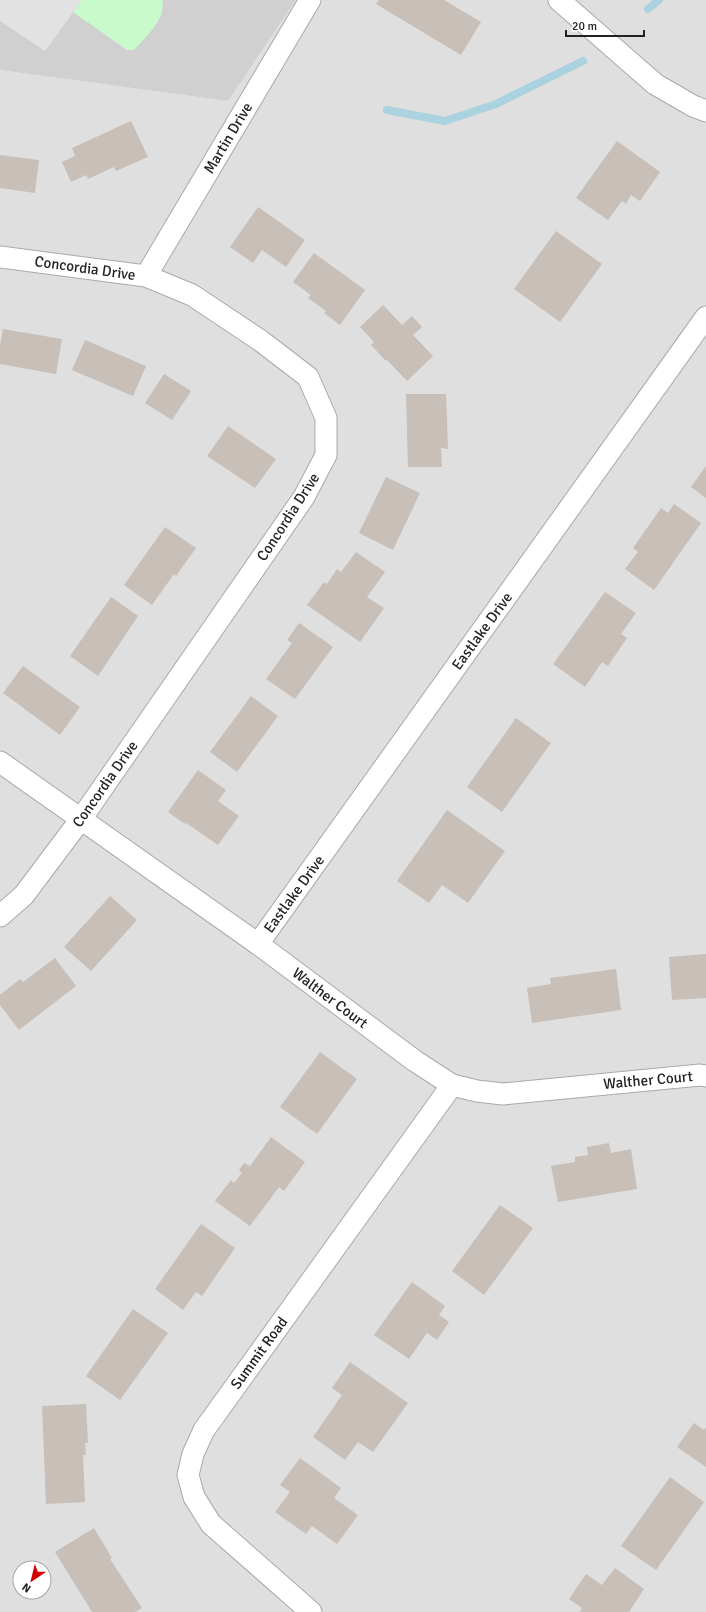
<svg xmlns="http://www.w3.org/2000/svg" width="706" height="1612" font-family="Signika,sans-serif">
  <rect width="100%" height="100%" fill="#f2efe9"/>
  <!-- residential -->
  <path fill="#e0dfdf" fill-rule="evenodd" d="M296,0h410v1612h-706v-1542l228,31zM20,1568h24v24h-24z"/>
  <!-- religious -->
  <polygon fill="#d0d0d0" points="0,0 296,0 228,101 0,70"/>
  <!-- park -->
  <path fill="#c8facc" d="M82,0h80c5,18 -17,38 -28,50h-7l-54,-38z"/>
  <!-- parking -->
  <polygon fill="#e2e2e2" points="0,0 82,0 45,51 0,21"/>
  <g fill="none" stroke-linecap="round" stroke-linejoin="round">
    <!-- stream -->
    <g stroke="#aad3df" stroke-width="8">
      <polyline points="648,9 659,0"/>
      <polyline points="387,110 445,121 496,104 583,61"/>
    </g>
  </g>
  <!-- building -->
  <g fill="#c7bfb8">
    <polygon points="379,0 444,0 481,22 461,55 376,4"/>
    <polygon points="131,121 148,157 116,171 114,167 88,179 86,175 71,182 62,162 75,156 72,148"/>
    <polygon points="617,141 660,172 640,201 631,195 626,204 622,201 608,220 576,198"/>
    <polygon points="0,155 39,160 35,193 0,188"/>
    <polygon points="258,207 305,240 286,267 262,250 253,263 230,247"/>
    <polygon points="556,231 602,264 560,322 514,289"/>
    <polygon points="314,253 365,290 340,325 324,313 326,311 308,298 311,295 293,282"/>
    <polygon points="383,305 402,325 412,316 422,327 413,335 433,356 407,381 387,360 386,361 371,345 374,342 360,327"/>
    <polygon points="3,329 62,339 56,374 0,364 0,345"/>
    <polygon points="85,340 146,366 133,396 72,370"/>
    <polygon points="164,374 191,391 172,420 145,403"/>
    <polygon points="406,394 446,394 448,449 441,448 442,467 408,467"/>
    <polygon points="228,426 276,459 255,488 207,456"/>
    <polygon points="706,466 706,498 691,487"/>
    <polygon points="386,477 420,493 393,550 359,533"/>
    <polygon points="674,504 701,523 654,590 625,569 638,552 633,548 661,508 668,513"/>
    <polygon points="165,527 196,548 176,576 174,574 152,605 124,585"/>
    <polygon points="356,552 385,572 367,597 384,608 360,642 307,605 324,582 327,584 337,569 341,572"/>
    <polygon points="605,592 636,613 621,634 627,638 608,666 602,662 585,687 553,664"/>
    <polygon points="111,597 138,616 98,676 70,656"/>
    <polygon points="299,623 333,647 295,699 266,679 292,643 287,640"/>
    <polygon points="23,666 80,707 60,735 3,693"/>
    <polygon points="251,696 278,716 237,772 210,752"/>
    <polygon points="516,718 551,743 502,812 467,787"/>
    <polygon points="198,770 226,790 218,801 239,816 218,845 186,823 185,824 168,812"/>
    <polygon points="447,810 505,851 468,903 442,885 429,903 397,881"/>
    <polygon points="110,896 137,920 91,971 64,947"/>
    <polygon points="706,954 706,998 672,1000 669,957"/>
    <polygon points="55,958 76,986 19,1030 0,1005 0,995 20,979 23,982"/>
    <polygon points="616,969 621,1010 532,1023 527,988 551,984 550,978"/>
    <polygon points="320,1052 357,1079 317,1134 280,1107"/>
    <polygon points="271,1137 305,1162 284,1191 279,1187 250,1226 215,1201 231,1180 234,1183 242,1173 239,1170 244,1163 250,1166"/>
    <polygon points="609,1143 611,1153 631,1149 637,1189 558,1202 551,1166 575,1162 575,1157 588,1155 587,1147"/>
    <polygon points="500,1205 533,1228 484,1295 452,1271"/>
    <polygon points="201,1224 235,1248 202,1296 196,1292 183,1310 155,1289"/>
    <polygon points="412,1282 445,1306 439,1315 449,1322 437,1340 427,1333 409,1359 374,1335"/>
    <polygon points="133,1309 168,1333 120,1400 86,1376"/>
    <polygon points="350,1362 408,1403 373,1452 358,1442 345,1460 313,1437 342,1395 332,1388"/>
    <polygon points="86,1404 88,1443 85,1443 86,1455 83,1455 85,1502 46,1504 42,1406"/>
    <polygon points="694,1423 704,1430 706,1427 706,1467 677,1447"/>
    <polygon points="300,1458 341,1488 334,1498 358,1515 337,1544 312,1526 306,1534 275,1512 290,1492 280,1485"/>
    <polygon points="670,1477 704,1502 656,1570 621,1546"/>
    <polygon points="94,1528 112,1558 110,1559 142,1608 135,1612 92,1612 55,1552"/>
    <polygon points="615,1568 644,1589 629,1612 580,1612 582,1608 569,1599 586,1574 602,1585"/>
  </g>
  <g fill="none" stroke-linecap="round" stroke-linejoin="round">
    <!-- street casing -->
    <g stroke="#a9a9a9" stroke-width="23">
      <g id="street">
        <polyline points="559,0 655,84 693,106 706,111"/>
        <polyline points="0,257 146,276 192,295 261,341 308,377 326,418 326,455 304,497 81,819 24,895 0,916"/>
        <polyline points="146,276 310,0"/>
        <polyline points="0,762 258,944 415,1061 452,1085 477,1091 503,1094 700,1075 706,1076"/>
        <polyline points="258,944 706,317"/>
        <polyline points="311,1612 211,1524 194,1497 188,1475 193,1454 204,1430 452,1085"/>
      </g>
    </g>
    <!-- street -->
    <use href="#street" stroke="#fff" stroke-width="21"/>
  </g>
  <g text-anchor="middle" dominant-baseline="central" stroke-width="4" stroke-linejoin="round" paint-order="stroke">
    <!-- street labels -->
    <g font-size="15" fill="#222" stroke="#fff">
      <text transform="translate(228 138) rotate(-59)">Martin Drive</text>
      <text transform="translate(85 268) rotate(8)">Concordia Drive</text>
      <text transform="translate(288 517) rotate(-57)">Concordia Drive</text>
      <text transform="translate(482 631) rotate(-54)">Eastlake Drive</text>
      <text transform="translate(105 784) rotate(-55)">Concordia Drive</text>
      <text transform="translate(294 894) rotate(-54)">Eastlake Drive</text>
      <text transform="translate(330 998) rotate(37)">Walther Court</text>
      <text transform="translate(648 1080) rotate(-5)">Walther Court</text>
      <text transform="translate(259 1353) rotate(-54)">Summit Road</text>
    </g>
  </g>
  <!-- north arrow -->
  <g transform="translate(32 1580) rotate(215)"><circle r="19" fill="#ffffff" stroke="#a7a7a7"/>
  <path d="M0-3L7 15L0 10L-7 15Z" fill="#d40000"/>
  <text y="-6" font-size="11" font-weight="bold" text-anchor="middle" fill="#222222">N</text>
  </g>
  <!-- scale -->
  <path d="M566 30v6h78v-6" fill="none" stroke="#222222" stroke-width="2"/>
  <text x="572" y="30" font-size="12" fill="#222222" stroke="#ffffff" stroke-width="3" paint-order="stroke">20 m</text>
</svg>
